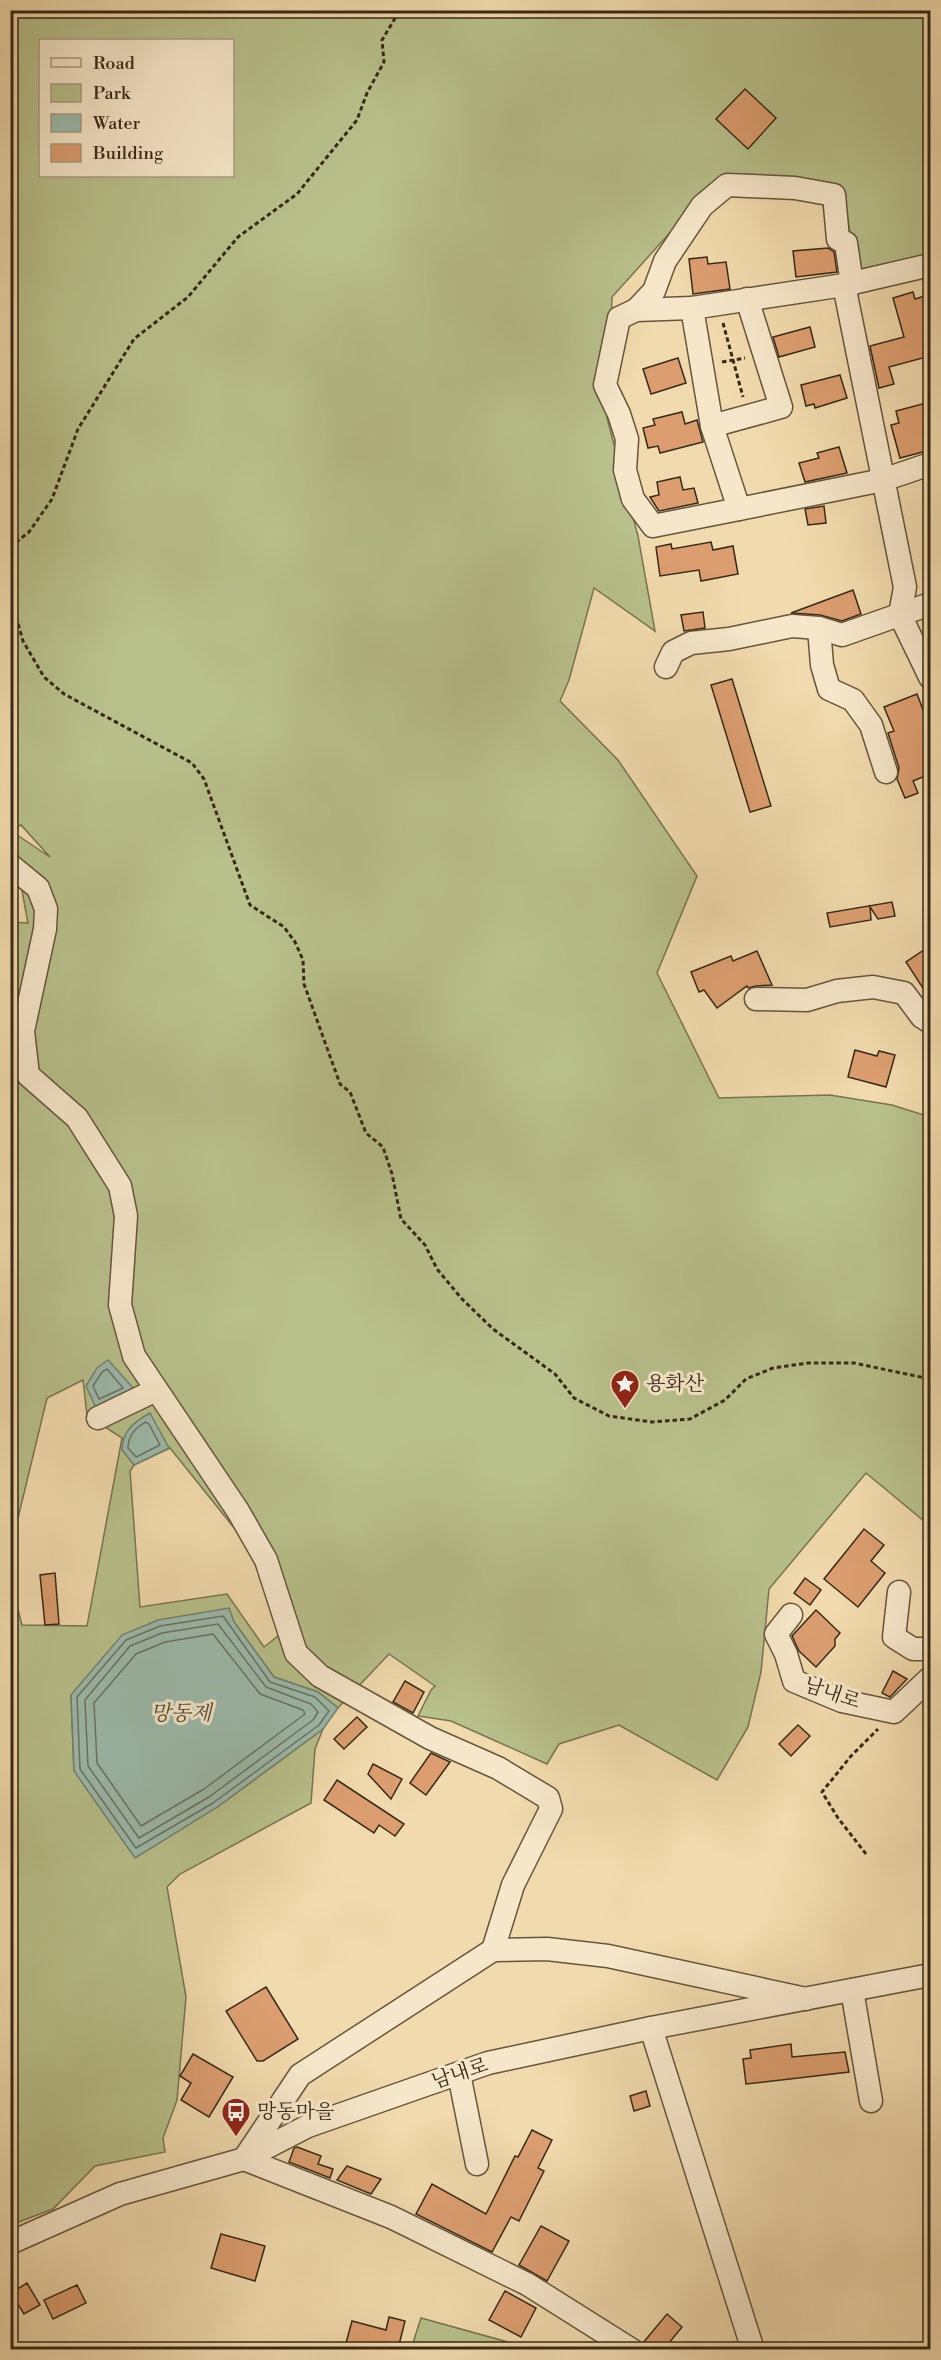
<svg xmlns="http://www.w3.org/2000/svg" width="941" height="2360" font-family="'Libre Bodoni','Noto Serif KR',serif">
  <rect width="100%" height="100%" fill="#f1daad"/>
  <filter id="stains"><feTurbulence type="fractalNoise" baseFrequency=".00333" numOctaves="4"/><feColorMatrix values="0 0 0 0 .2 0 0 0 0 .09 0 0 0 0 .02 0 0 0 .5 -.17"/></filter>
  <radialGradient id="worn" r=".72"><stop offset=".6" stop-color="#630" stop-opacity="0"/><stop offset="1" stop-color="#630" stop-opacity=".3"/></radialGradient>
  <!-- green -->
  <g fill="#b8c08b" stroke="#787451" stroke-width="1.5" fill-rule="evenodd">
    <path d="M11,11h919v247l-74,18 -12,-82 -19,-6 -104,-12 -109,121 -5,121 31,118 17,95 -61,-43 -25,92 -9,21 58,59 79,116 -40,97 62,125 111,-3 62,10 38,12v409l-64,-53 -97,116 -8,83 -13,55 -31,53 -98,-55 -60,19 -12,20 -96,-43 -33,-5 13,-26 4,-4 -46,-32 -34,36 -50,-41 -54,-100 -81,-101 -36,17 -4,6 10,136 87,-13 37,53 19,-15 63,67 -8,9 -20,-16 -44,-15 -40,-55 -163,73 3,76 142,37 107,-79 -8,20 -4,54 -131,71 -13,13 19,110 -9,103 -14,38 2,14 -70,14 -42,43 -42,16 -1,-645 12,45 65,1 35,-188 -35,-23 -4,-35 -36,18 -36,149 -1,-625 18,1 -17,-92 39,26 -29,-32 -11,5zM40,40h192v136h-192z"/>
    <polygon points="421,2318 533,2349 411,2349"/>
  </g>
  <!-- water -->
  <g fill="#9bbaac" stroke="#738070" stroke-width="1.5">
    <polygon points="108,1360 135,1390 96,1408 86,1386 97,1368"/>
    <path d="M150,1413l19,35 -35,17 -12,-15c0,-19 12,-28 28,-37z"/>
    <polygon points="229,1608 234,1622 274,1677 318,1692 338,1708 323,1729 216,1808 135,1858 74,1771 71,1695 122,1635 158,1620"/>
  </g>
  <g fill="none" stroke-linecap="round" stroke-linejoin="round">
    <!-- shore -->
    <g stroke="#697262" stroke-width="1.5">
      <polygon points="107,1369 123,1388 99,1399 93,1386 102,1372"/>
      <path d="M146,1422l3,2 11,21 -24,12 -8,-9c0,-12 8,-21 18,-26z"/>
      <polygon points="223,1616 270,1682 315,1697 329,1711 319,1725 213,1803 136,1848 80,1769 77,1697 126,1640 160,1626"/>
      <polygon points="218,1624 266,1687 311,1704 318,1712 313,1720 209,1797 139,1838 88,1766 85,1700 130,1646 162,1633"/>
      <polygon points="213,1634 260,1694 303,1710 305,1714 204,1789 141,1826 97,1763 94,1703 136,1654 165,1642"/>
    </g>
  </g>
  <!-- building -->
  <g fill="#dc9e70" stroke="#372917" stroke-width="1.5">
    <polygon points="745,89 776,118 748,149 716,119"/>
    <polygon points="828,248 834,252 837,272 796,277 793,251"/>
    <polygon points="707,257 708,264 726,262 730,289 693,294 689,259"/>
    <polygon points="913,292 915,299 928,295 930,303 930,356 889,367 894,384 879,388 870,346 904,337 893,298"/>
    <polygon points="810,327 815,347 779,357 773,337"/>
    <polygon points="678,358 686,383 651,394 643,369"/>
    <polygon points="840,375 847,398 815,408 814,404 806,406 801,385"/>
    <polygon points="930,402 930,450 900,458 891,425 899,423 896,411"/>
    <polygon points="682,412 685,424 697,420 703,442 660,453 658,446 648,448 643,428 655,425 653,419"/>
    <polygon points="839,447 847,473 805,482 799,463 819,458 817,453"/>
    <polygon points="680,477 683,490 694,488 698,503 659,511 650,497 659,495 657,482"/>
    <polygon points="824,506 826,523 808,525 805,509"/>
    <polygon points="711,542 713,550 733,546 738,574 701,581 699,570 660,576 656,547 671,544 672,549"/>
    <polygon points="853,590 861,614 842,621 820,615 791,613"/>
    <polygon points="703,612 705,628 684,631 681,615"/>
    <polygon points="732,679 771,806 750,812 711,685"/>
    <polygon points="917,694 930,728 930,774 913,781 918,793 905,798 897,779 899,768 888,733 894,731 884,707"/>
    <polygon points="892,902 895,916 878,919 870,907 871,920 830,927 827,913"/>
    <polygon points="930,946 930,999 906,962"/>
    <polygon points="757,951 772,985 756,986 748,988 747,986 717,1008 704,990 699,992 691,972 731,956 733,961"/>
    <polygon points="855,1050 877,1056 879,1051 895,1055 886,1087 848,1077"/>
    <polygon points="864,1529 884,1545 871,1561 885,1573 858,1607 824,1579"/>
    <polygon points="55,1573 59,1624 45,1625 40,1575"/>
    <polygon points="805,1578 821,1590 810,1605 794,1593"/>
    <polygon points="816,1610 840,1633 835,1639 835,1646 816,1667 799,1651 792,1636"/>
    <polygon points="893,1671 907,1679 890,1697 882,1693"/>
    <polygon points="405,1681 424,1692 413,1713 393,1702"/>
    <polygon points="357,1717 367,1727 344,1749 334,1739"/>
    <polygon points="798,1725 810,1736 791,1756 779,1744"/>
    <polygon points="431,1753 450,1762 426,1795 410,1783"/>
    <polygon points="373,1764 402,1779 391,1799 368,1774"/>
    <polygon points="337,1780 404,1824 395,1836 379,1825 374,1833 324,1800"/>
    <polygon points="266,1987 298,2039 263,2061 257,2061 226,2011"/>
    <polygon points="791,2044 792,2057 845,2052 849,2072 746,2084 743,2059 751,2058 750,2050"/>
    <polygon points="193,2054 233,2077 209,2117 181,2100 191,2083 180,2076"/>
    <polygon points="646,2091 650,2106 634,2111 630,2096"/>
    <polygon points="532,2130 552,2140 538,2168 544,2171 519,2221 511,2217 492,2252 416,2214 432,2184 486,2214 515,2156 518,2157"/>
    <polygon points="297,2147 321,2156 318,2164 333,2169 330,2178 289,2162 294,2148"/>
    <polygon points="347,2166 381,2179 371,2194 337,2180"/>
    <polygon points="541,2226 569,2241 547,2281 519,2265"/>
    <polygon points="221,2234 265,2246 255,2281 211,2268"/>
    <polygon points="27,2283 40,2305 24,2314 11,2293"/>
    <polygon points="77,2285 86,2303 53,2319 44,2300"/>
    <polygon points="505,2291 536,2308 521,2337 489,2320"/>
    <polygon points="667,2314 682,2327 664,2349 650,2349 643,2343"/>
    <polygon points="389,2317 405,2321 398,2349 371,2349 346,2343 352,2321 386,2330"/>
  </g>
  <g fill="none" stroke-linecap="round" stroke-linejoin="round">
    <!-- minor casing -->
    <g stroke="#66553c" stroke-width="25">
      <g id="minor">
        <polyline points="930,265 844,285 692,308 712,426 739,509 883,480 930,464"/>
        <polyline points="844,285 905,587 900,615 930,677"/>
        <polyline points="692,308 636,310 619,318 605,385 619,414 627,439 625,470 633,499 653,526 739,509"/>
        <polyline points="636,310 654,291 665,261 702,206 727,185 795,188 834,195 838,239 846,243 852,284"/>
        <polyline points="712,426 781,407 747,299"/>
        <polyline points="819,628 822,665 829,689 853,700 871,725 886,772"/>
        <polyline points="666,667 673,652 691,643 729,639 792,626 819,628 842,635 930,604"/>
        <polyline points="10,865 38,888 46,909 45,929 23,1031 28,1075 77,1118 120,1186 126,1216 120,1305 134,1356 238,1511 266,1560 296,1653 320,1676 430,1738 498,1768 548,1798 551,1809 513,1885 493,1950 547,1949 608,1956 806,1999"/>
        <polyline points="756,999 807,1000 837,991 873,987 904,993 922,1017 930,1022"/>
        <polyline points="98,1418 156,1390"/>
        <polyline points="899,1592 894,1637 913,1649 930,1649"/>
        <polyline points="791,1615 776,1634 786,1654 794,1681 842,1701 894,1712 930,1678"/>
        <polyline points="493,1950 300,2075 244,2159 391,2217 527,2284 632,2350"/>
        <polyline points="852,1990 871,2101"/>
        <polyline points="651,2028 753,2350"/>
        <polyline points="459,2074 477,2164"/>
        <polyline points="10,2243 120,2194 244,2159 308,2126 488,2063 651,2028 930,1975"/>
      </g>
    </g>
    <!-- path -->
    <g stroke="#372917" stroke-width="3" stroke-dasharray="4.5 3" stroke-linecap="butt">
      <polyline points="723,323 743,397"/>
      <polyline points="722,362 745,358"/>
      <polyline points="10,547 29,532 52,499 78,429 134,339 188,297 238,237 297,194 357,120 367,93 384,62 382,40 400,10"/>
      <polyline points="10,595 23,641 44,677 64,694 192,763 204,779 250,905 284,927 295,942 303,960 304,984 340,1084 350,1092 366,1133 383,1147 392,1174 401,1219 425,1245 437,1269 462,1299 493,1329 555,1374 574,1398 609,1416 652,1422 690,1419 725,1400 746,1379 773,1368 808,1363 854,1363 930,1379"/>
      <polyline points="866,1854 838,1818 822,1792 851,1756 878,1729"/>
    </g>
    <!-- minor -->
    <use href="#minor" stroke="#f6e7ca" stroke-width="22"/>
  </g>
  <!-- icons -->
  <defs>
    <g id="sight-pin" transform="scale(1.5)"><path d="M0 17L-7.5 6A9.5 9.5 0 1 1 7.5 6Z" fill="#8f2418" stroke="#f6e7ca"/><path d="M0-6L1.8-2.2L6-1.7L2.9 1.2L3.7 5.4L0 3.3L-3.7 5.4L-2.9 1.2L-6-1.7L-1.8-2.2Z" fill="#fff"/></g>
    <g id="bus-pin" transform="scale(1.5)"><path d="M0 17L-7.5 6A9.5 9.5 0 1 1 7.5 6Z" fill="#8f2418" stroke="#f6e7ca"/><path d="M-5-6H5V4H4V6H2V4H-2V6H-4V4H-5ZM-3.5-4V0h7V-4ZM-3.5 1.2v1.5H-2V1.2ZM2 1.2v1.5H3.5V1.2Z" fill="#fff"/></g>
  </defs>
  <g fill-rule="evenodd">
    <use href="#sight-pin" x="625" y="1384"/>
    <use href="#bus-pin" x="236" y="2112"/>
  </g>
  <g text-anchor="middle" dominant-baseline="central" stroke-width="6" stroke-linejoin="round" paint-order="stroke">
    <!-- poi labels -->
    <g font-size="20" fill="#372917" stroke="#f6e7ca" text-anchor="start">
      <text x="646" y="1384">용화산</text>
      <text x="257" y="2112">망동마을</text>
    </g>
    <!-- street labels -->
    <g font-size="20" fill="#372917" stroke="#f6e7ca">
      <text transform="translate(832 1694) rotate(19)">남내로</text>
      <text transform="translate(460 2074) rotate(-18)">남내로</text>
    </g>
    <!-- water labels -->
    <g font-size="21" font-style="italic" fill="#504d3c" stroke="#f6e7ca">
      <text x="181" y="1714">망동제</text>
    </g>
  </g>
  <!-- margin -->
  <rect width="941" height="2360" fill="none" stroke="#f1daad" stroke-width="36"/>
  <rect x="12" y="12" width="917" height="2336" fill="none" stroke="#372917" stroke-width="3"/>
  <rect x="18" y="18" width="905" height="2324" fill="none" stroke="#372917" stroke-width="1.5"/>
  <!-- legend -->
  <rect x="39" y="39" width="195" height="138" fill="#f6e7ca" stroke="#aa9b82" stroke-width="1.5"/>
  <rect x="51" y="58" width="30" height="9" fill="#f6e7ca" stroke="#aa9b82" stroke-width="1.5"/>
  <text x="93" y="69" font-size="18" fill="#372917">Road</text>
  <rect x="51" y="84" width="30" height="18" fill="#b8c08b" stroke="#aa9b82" stroke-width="1.5"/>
  <text x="93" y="99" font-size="18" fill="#372917">Park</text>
  <rect x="51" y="114" width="30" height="18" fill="#9bbaac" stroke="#aa9b82" stroke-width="1.5"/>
  <text x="93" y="129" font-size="18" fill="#372917">Water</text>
  <rect x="51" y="144" width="30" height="18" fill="#dc9e70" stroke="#aa9b82" stroke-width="1.5"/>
  <text x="93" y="159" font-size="18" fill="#372917">Building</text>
  <rect width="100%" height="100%" filter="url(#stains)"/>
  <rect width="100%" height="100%" fill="url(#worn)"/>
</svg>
